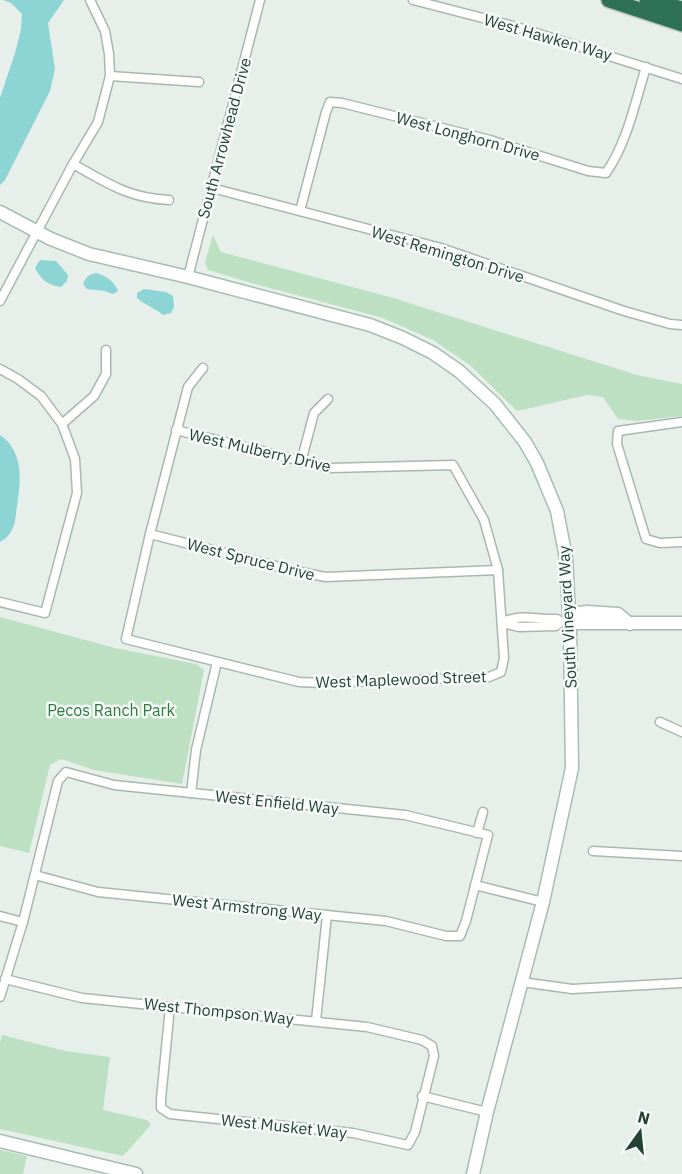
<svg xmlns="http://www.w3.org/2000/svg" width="682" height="1174" font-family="'IBM Plex Sans',sans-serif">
  <rect width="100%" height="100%" fill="#e6efe9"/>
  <!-- green -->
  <g fill="#bee0c2">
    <polygon points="213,235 221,252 390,297 637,375 682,384 682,416 637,421 618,419 603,397 587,395 517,411 471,366 433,340 383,318 255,284 208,270 205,263"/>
    <polygon points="0,617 115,648 196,664 204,670 182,784 94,770 61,759 50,765 29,853 0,846"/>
    <polygon points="2,1035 66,1051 110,1057 103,1110 147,1120 151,1125 123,1156 0,1129 0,1043"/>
    <polygon points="0,1150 27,1156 23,1174 0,1174"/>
  </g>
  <!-- water -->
  <g fill="#8dd5d5">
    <polygon points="3,0 64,0 48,23 55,69 50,91 5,180 0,185 0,98 15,53 21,29 22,14 11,3"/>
    <path d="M40,260l16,1 12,14 -1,6 -6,6c-13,-1 -21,-9 -26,-19z"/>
    <path d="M97,273c10,4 17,8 21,18l-5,3 -9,-3 -17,-2 -4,-5c3,-7 6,-10 14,-11z"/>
    <path d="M144,289l22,3 7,4 1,11 -3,6 -8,2c-8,-7 -18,-10 -26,-17v-5z"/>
    <path d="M0,435c24,17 21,45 17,71 -2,15 -2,28 -17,36z"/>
  </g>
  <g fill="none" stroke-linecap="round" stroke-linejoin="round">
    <!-- street casing -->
    <g stroke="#a8b8af" stroke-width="11">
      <g id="street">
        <polyline points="413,0 517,27 682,79"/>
        <polyline points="110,76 199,82"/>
        <path d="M73,164c34,19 55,34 96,36"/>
        <polyline points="212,188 441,248 624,311 670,324 682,325"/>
        <path d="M300,211l26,-99 4,-10 12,1 148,37 98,31 18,2c21,-30 29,-70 40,-106"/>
        <polyline points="188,277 260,0"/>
        <polyline points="0,301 73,164 98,122 110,76 109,54 105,31 90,0"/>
        <polyline points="0,369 18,379 41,396 62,424 75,459 77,493 45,613 0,602"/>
        <polyline points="682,422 618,431 617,444 646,539 660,543 682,542"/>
        <polyline points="62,424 94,396 106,374 106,350"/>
        <polyline points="176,430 330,468 453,465 484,520 498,570 504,658 501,672 489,677 322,683 299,682 126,639 150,534 188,387 203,368"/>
        <polyline points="301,462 314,413 328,399"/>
        <polyline points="150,534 295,571 326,577 498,570"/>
        <path d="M502,622c25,-9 31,-2 55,-3l4,3 9,1"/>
        <polyline points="502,623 519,627 556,626 561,622"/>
        <polyline points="660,722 682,732"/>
        <polyline points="191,793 196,750 217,662"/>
        <polyline points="477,833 483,812"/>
        <polyline points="593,851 682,856"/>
        <polyline points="475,885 543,902"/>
        <polyline points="0,916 23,922"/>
        <polyline points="5,979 82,998 367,1027 422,1040 432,1046 434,1056 415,1132 408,1145 353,1133 170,1114 161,1108 161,1099 170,1007"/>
        <polyline points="522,982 572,989 682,983"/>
        <polyline points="0,997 23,922 58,781 66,772 114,785 405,815 488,835 466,921 460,936 446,936 386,921 98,892 35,875"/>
        <polyline points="316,1021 327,915"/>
        <polyline points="422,1096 487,1112"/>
      </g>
    </g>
    <!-- secondary casing -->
    <g stroke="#a6beb2" stroke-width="15">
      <g id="secondary">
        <polyline points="0,212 51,239 89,254 188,277 370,325 403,338 433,353 459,371 495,404 525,442 537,463 557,511 566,558 570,632 572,768 543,902 487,1112 473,1174"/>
        <polyline points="570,614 587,612 618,614 630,624"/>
        <polyline points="570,623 682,623"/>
        <polyline points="0,1141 136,1174"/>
      </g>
    </g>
    <!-- highway casing -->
    <g stroke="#c1cac6" stroke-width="18">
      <g id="highway">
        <polyline points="609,0 682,24"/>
        <polyline points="647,0 682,9"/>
      </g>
    </g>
    <!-- street -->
    <use href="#street" stroke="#fff" stroke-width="8"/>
    <!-- secondary -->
    <use href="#secondary" stroke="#fff" stroke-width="12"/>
    <!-- highway -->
    <use href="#highway" stroke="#2e7058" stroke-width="15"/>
  </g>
  <g text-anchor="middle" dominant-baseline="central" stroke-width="5" stroke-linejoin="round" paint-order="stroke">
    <!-- street labels -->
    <g font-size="16" fill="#234235" stroke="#f7fbf8">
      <text transform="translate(548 37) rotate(16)">West Hawken Way</text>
      <text transform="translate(468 136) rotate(15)">West Longhorn Drive</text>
      <text transform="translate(224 138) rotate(-75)">South Arrowhead Drive</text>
      <text transform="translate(448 254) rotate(17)">West Remington Drive</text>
      <text transform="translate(260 450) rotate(13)">West Mulberry Drive</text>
      <text transform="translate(251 559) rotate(14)">West Spruce Drive</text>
      <text transform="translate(567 617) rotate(-93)">South Vineyard Way</text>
      <text transform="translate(401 679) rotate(-2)">West Maplewood Street</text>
      <text transform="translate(277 802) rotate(6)">West Enfield Way</text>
      <text transform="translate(247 907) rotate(6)">West Armstrong Way</text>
      <text transform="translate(219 1011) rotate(6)">West Thompson Way</text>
      <text transform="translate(284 1126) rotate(6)">West Musket Way</text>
    </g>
    <!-- park labels -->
    <g font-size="16" fill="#2c7b3e" stroke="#f7fbf8">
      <text x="111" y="710">Pecos Ranch Park</text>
    </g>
  </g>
  <!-- north arrow -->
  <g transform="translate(640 1132) rotate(15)" stroke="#f7fbf8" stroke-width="4.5" paint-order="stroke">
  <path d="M0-4.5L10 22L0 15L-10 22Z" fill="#234235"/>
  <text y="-9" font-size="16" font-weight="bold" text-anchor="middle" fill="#234235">N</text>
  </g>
</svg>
